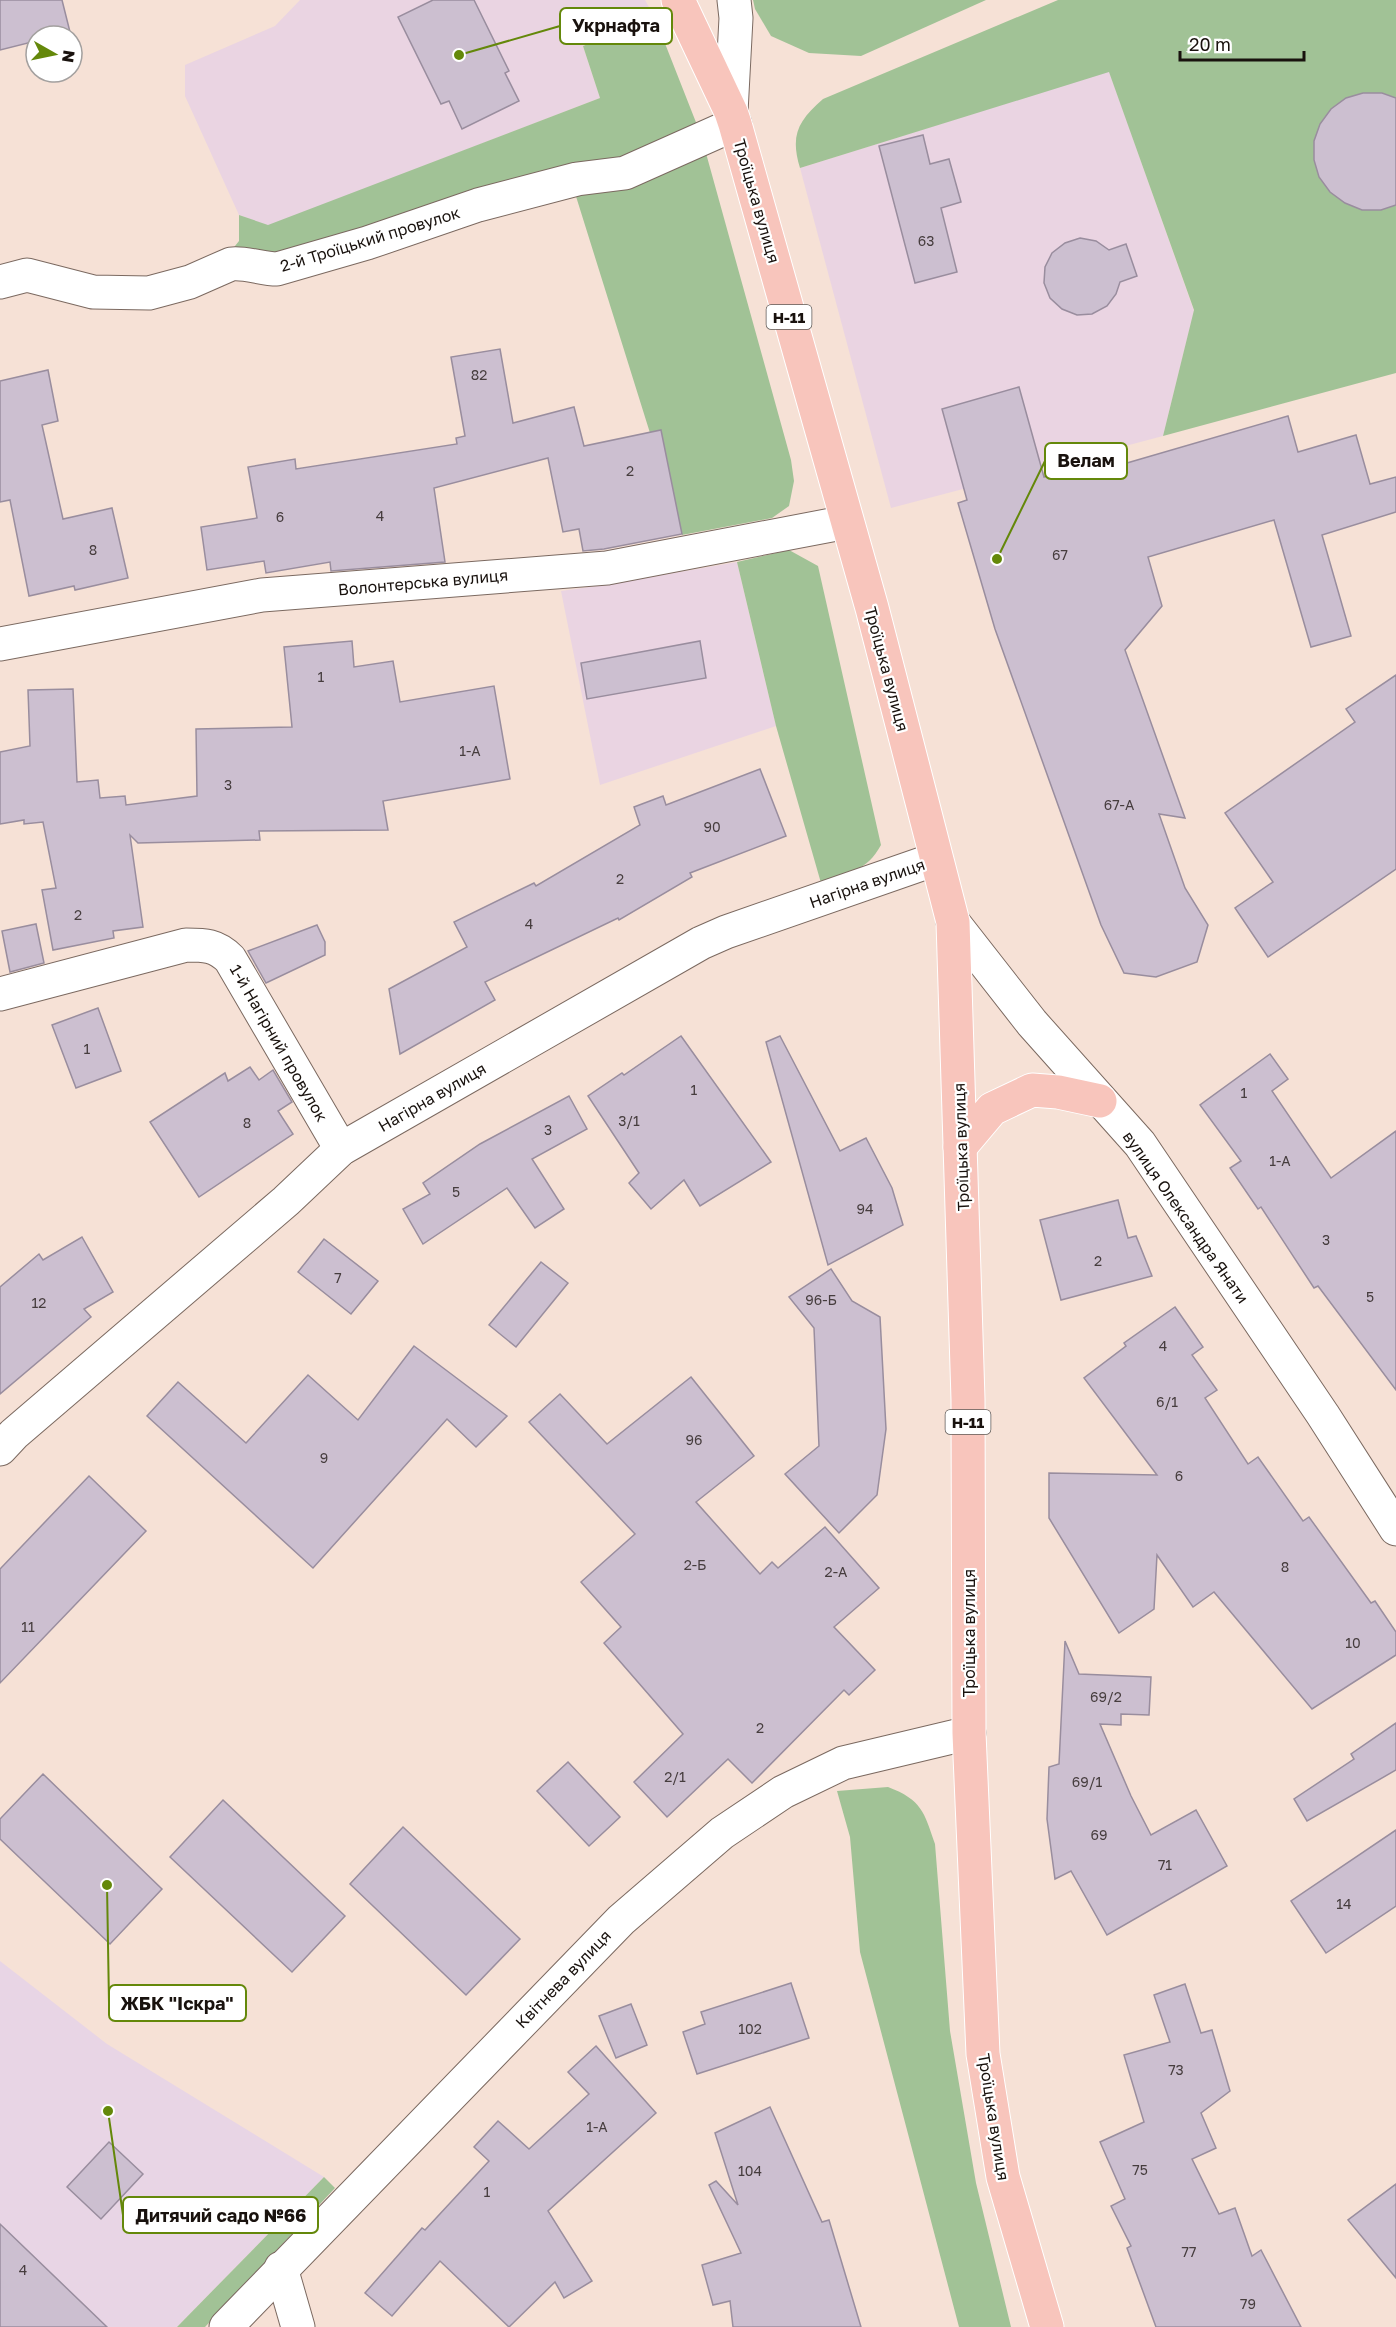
<svg xmlns="http://www.w3.org/2000/svg" width="1396" height="2327" font-family="'Golos Text',sans-serif">
  <rect width="100%" height="100%" fill="#f6e1d6"/>
  <!-- commercial -->
  <g fill="#ead4e2">
    <polygon points="300,0 645,0 655,18 583,46 600,98 268,226 239,215 185,96 185,65 275,26"/>
    <polygon points="1109,71 1194,311 1163,436 891,508 800,168"/>
    <polygon points="737,562 776,726 600,785 561,591 611,584"/>
  </g>
  <!-- education -->
  <polygon fill="#e8d5e5" points="0,1961 107,2044 324,2177 177,2327 0,2327"/>
  <!-- green -->
  <g fill="#a1c296">
    <polygon points="753,0 986,0 861,56 809,53 771,36 755,9"/>
    <path d="M1058,0h338v373l-233,63 31,-126 -85,-238 -309,96c-10,-33 -2,-47 23,-69z"/>
    <polygon points="655,18 699,130 623,165 277,261 227,256 239,241 239,215 268,225 600,98 583,46"/>
    <polygon points="704,146 791,460 794,481 789,506 772,518 682,535 661,431 650,433 574,190"/>
    <path d="M789,550l29,16 63,279c-14,26 -34,29 -60,38l-45,-157 -39,-164z"/>
    <path d="M888,1787c34,13 36,25 47,57l15,187 26,152 35,144h-52l-99,-375 -10,-115 -13,-46z"/>
    <polygon points="324,2177 335,2188 205,2327 177,2327"/>
  </g>
  <!-- building -->
  <g fill="#ccbfd0" stroke="#998d9e" stroke-width="1.5">
    <polygon points="0,0 62,0 70,32 55,36 36,36 36,41 0,50"/>
    <polygon points="433,0 474,0 509,71 505,73 519,101 462,129 449,101 441,104 398,17"/>
    <polygon points="1363,93 1382,93 1396,98 1396,205 1381,210 1362,210 1345,203 1330,192 1319,177 1314,160 1314,141 1320,124 1331,109 1346,98"/>
    <polygon points="923,135 930,164 949,159 961,202 941,208 957,272 915,283 879,146"/>
    <polygon points="1080,238 1096,241 1109,250 1126,244 1137,276 1120,282 1116,294 1107,306 1092,314 1077,315 1062,309 1050,298 1044,283 1045,267 1052,253 1065,243"/>
    <polygon points="500,349 513,423 574,407 584,446 661,430 682,534 604,549 583,551 579,529 563,532 548,458 434,488 445,562 331,571 330,562 266,573 264,561 207,570 201,527 257,518 248,467 295,459 296,469 457,444 456,438 465,436 451,357"/>
    <polygon points="48,370 58,421 42,425 63,519 112,508 128,578 75,590 74,586 29,596 10,500 0,502 0,381"/>
    <polygon points="1019,387 1044,477 1118,455 1120,465 1288,416 1298,452 1356,435 1370,484 1396,477 1396,512 1322,535 1351,636 1311,647 1274,520 1148,557 1162,606 1125,650 1185,818 1159,814 1185,888 1208,925 1197,962 1156,977 1124,973 1101,925 995,629 958,503 967,500 942,409"/>
    <polygon points="352,641 354,667 393,661 400,702 494,686 510,779 383,801 388,830 259,831 260,840 138,843 130,835 143,927 113,931 114,938 53,950 42,890 56,888 43,822 24,824 24,820 0,824 0,752 30,746 28,690 73,689 77,782 98,780 100,798 125,796 126,805 197,796 196,729 292,727 284,647"/>
    <polygon points="700,641 706,678 587,699 581,663"/>
    <polygon points="1396,675 1396,869 1268,957 1235,908 1273,882 1225,813 1355,722 1346,709"/>
    <polygon points="760,769 786,836 690,873 692,877 619,920 618,918 485,982 495,1000 400,1054 389,989 467,947 454,922 534,883 536,886 640,825 634,807 663,796 666,805"/>
    <polygon points="36,924 44,963 10,972 2,931"/>
    <polygon points="317,925 325,942 325,955 266,983 248,951"/>
    <polygon points="98,1008 121,1071 76,1088 52,1025"/>
    <polygon points="681,1036 771,1162 700,1206 684,1180 651,1209 629,1183 639,1173 588,1096 622,1073 624,1075"/>
    <polygon points="780,1036 840,1151 866,1138 892,1188 903,1225 828,1265 766,1042"/>
    <polygon points="1270,1054 1288,1079 1272,1091 1331,1178 1396,1131 1396,1390 1318,1286 1314,1288 1261,1207 1258,1209 1230,1168 1241,1161 1200,1105"/>
    <polygon points="250,1067 259,1080 273,1070 292,1102 278,1111 293,1134 199,1197 150,1122 225,1073 228,1081"/>
    <polygon points="569,1096 587,1129 532,1159 564,1209 535,1228 507,1188 423,1244 403,1209 430,1194 423,1183 480,1144"/>
    <polygon points="1118,1200 1128,1238 1136,1236 1152,1276 1061,1300 1040,1220"/>
    <polygon points="82,1237 113,1292 84,1309 91,1317 0,1394 0,1287 39,1254 43,1260"/>
    <polygon points="324,1239 378,1281 351,1314 298,1272"/>
    <polygon points="541,1262 568,1283 516,1347 489,1325"/>
    <polygon points="831,1269 852,1301 880,1317 886,1429 877,1495 839,1533 785,1474 819,1446 814,1328 789,1297"/>
    <polygon points="1175,1307 1203,1347 1192,1355 1217,1390 1205,1398 1248,1464 1258,1457 1303,1521 1309,1517 1371,1603 1375,1601 1396,1632 1396,1655 1312,1709 1214,1592 1193,1607 1157,1555 1154,1609 1119,1633 1049,1518 1049,1473 1157,1475 1084,1378 1126,1346 1124,1343"/>
    <polygon points="414,1346 507,1416 476,1447 447,1419 313,1568 147,1416 178,1382 246,1443 308,1375 358,1420"/>
    <polygon points="691,1377 754,1456 696,1502 760,1574 772,1562 778,1568 825,1527 879,1588 834,1627 875,1670 849,1695 844,1690 752,1783 728,1759 667,1817 634,1782 683,1734 604,1643 621,1627 581,1582 635,1534 529,1422 560,1394 607,1444"/>
    <polygon points="89,1476 146,1531 0,1683 0,1569"/>
    <polygon points="1065,1641 1079,1674 1151,1677 1149,1715 1121,1714 1121,1725 1100,1724 1131,1796 1151,1835 1196,1810 1227,1866 1107,1935 1071,1871 1055,1879 1047,1819 1049,1767 1059,1764"/>
    <polygon points="1396,1723 1396,1770 1307,1821 1294,1799 1354,1759 1351,1754"/>
    <polygon points="568,1762 620,1817 589,1846 537,1791"/>
    <polygon points="43,1774 162,1889 110,1944 0,1839 0,1819"/>
    <polygon points="223,1800 345,1916 292,1972 170,1857"/>
    <polygon points="403,1827 520,1939 466,1995 350,1884"/>
    <polygon points="1396,1830 1396,1906 1326,1953 1291,1901"/>
    <polygon points="791,1983 809,2038 697,2074 683,2032 705,2024 701,2012"/>
    <polygon points="1185,1984 1201,2033 1212,2030 1230,2091 1201,2113 1216,2148 1192,2159 1219,2214 1235,2208 1252,2256 1261,2250 1301,2327 1156,2327 1127,2248 1131,2246 1111,2206 1125,2199 1100,2142 1144,2122 1124,2055 1170,2042 1154,1995"/>
    <polygon points="631,2004 647,2045 616,2058 599,2016"/>
    <polygon points="596,2046 656,2113 548,2211 592,2281 564,2298 555,2282 509,2327 440,2261 392,2316 365,2293 422,2228 425,2230 489,2161 474,2147 498,2121 529,2149 589,2094 568,2072"/>
    <polygon points="770,2107 822,2222 829,2220 861,2327 733,2327 730,2301 713,2305 702,2265 741,2253 709,2185 716,2181 738,2205 715,2133"/>
    <polygon points="109,2142 143,2174 101,2219 67,2187"/>
    <polygon points="1396,2184 1396,2278 1348,2220"/>
    <polygon points="0,2224 107,2327 0,2327"/>
  </g>
  <g fill="none" stroke-linecap="round" stroke-linejoin="round">
    <!-- street casing -->
    <g stroke="#7b6960" stroke-width="35">
      <g id="street">
        <path d="M0,282l27,-7 66,17 56,1 41,-11 41,-18c14,-2 31,5 46,5l90,-26 111,-38 99,-26 48,-6 110,-49"/>
        <polyline points="0,644 262,595 607,568 847,522"/>
        <path d="M0,994l186,-49c19,0 30,0 44,14l111,190"/>
        <polyline points="0,1449 14,1434 286,1201 341,1149 701,943 726,932 936,859"/>
        <polyline points="281,2268 298,2327"/>
        <polyline points="226,2327 621,1920 722,1833 783,1792 843,1763 969,1733"/>
      </g>
    </g>
    <!-- secondary casing -->
    <g stroke="#7b6960" stroke-width="35">
      <g id="secondary">
        <polyline points="731,112 736,18 734,0"/>
        <polyline points="953,922 1032,1023 1140,1144 1323,1415 1396,1529"/>
      </g>
    </g>
    <!-- primary casing -->
    <g stroke="#fff" stroke-width="35">
      <g id="primary">
        <polyline points="678,0 731,112 735,124 872,608 953,922 968,1399 969,1733 983,2054 1003,2177 1047,2327"/>
        <polyline points="960,1147 992,1109 1032,1090 1058,1092 1100,1101"/>
      </g>
    </g>
    <!-- street -->
    <use href="#street" stroke="#fff" stroke-width="33"/>
    <!-- secondary -->
    <use href="#secondary" stroke="#fff" stroke-width="33"/>
    <!-- primary -->
    <use href="#primary" stroke="#f8c5bc" stroke-width="33"/>
  </g>
  <g text-anchor="middle" dominant-baseline="central" stroke-width="4.5" stroke-linejoin="round" paint-order="stroke">
    <!-- number labels -->
    <g font-size="14" fill="#463d3e">
      <text x="926" y="240">63</text>
      <text x="479" y="374">82</text>
      <text x="630" y="470">2</text>
      <text x="380" y="515">4</text>
      <text x="280" y="516">6</text>
      <text x="93" y="549">8</text>
      <text x="1060" y="554">67</text>
      <text x="321" y="676">1</text>
      <text x="470" y="750">1-А</text>
      <text x="228" y="784">3</text>
      <text x="1119" y="804">67-А</text>
      <text x="712" y="826">90</text>
      <text x="620" y="878">2</text>
      <text x="78" y="914">2</text>
      <text x="529" y="923">4</text>
      <text x="87" y="1048">1</text>
      <text x="694" y="1089">1</text>
      <text x="1244" y="1092">1</text>
      <text x="629" y="1120">3/1</text>
      <text x="247" y="1122">8</text>
      <text x="548" y="1129">3</text>
      <text x="1280" y="1160">1-А</text>
      <text x="456" y="1191">5</text>
      <text x="865" y="1208">94</text>
      <text x="1326" y="1239">3</text>
      <text x="1098" y="1260">2</text>
      <text x="338" y="1277">7</text>
      <text x="1370" y="1296">5</text>
      <text x="821" y="1299">96-Б</text>
      <text x="39" y="1302">12</text>
      <text x="1163" y="1345">4</text>
      <text x="1167" y="1401">6/1</text>
      <text x="694" y="1439">96</text>
      <text x="324" y="1457">9</text>
      <text x="1179" y="1475">6</text>
      <text x="695" y="1564">2-Б</text>
      <text x="1285" y="1566">8</text>
      <text x="836" y="1571">2-А</text>
      <text x="28" y="1626">11</text>
      <text x="1353" y="1642">10</text>
      <text x="1106" y="1696">69/2</text>
      <text x="760" y="1727">2</text>
      <text x="675" y="1776">2/1</text>
      <text x="1087" y="1781">69/1</text>
      <text x="1099" y="1834">69</text>
      <text x="1165" y="1864">71</text>
      <text x="1344" y="1903">14</text>
      <text x="750" y="2028">102</text>
      <text x="1176" y="2069">73</text>
      <text x="597" y="2126">1-А</text>
      <text x="1140" y="2169">75</text>
      <text x="750" y="2170">104</text>
      <text x="487" y="2191">1</text>
      <text x="1189" y="2251">77</text>
      <text x="23" y="2269">4</text>
      <text x="1248" y="2303">79</text>
    </g>
    <!-- shield labels -->
    <g fill="#fff" stroke="#5e5956" stroke-width="1.5">
      <rect x="766.5" y="305" width="45" height="24" rx="4.5"/>
      <rect x="945.5" y="1410" width="45" height="24" rx="4.5"/>
    </g>
    <g font-size="15" font-weight="bold" fill="#19120e">
      <text x="789" y="317">Н-11</text>
      <text x="968" y="1422">Н-11</text>
    </g>
    <!-- street labels -->
    <g font-size="16" fill="#19120e" stroke="#fff">
      <text transform="translate(757 201) rotate(74)">Троїцька вулиця</text>
      <text transform="translate(370 239) rotate(-17)">2-й Троїцький провулок</text>
      <text transform="translate(423 582) rotate(-5)">Волонтерська вулиця</text>
      <text transform="translate(887 669) rotate(75)">Троїцька вулиця</text>
      <text transform="translate(867 883) rotate(-19)">Нагірна вулиця</text>
      <text transform="translate(279 1043) rotate(60)">1-й Нагірний провулок</text>
      <text transform="translate(432 1097) rotate(-30)">Нагірна вулиця</text>
      <text transform="translate(961 1147) rotate(-92)">Троїцька вулиця</text>
      <text transform="translate(1186 1217) rotate(55)">вулиця Олександра Янати</text>
      <text transform="translate(969 1633) rotate(-90)">Троїцька вулиця</text>
      <text transform="translate(563 1979) rotate(-46)">Квітнева вулиця</text>
      <text transform="translate(994 2117) rotate(81)">Троїцька вулиця</text>
    </g>
  </g>
  <!-- callouts -->
  <path fill="none" stroke="#64880a" stroke-width="2" d="M459 55L560 26M997 559L1045 461M107 1885L109 2003M108 2111L123 2215"/>
  <g fill="#64880a" stroke="#fff" stroke-width="2">
    <circle cx="459" cy="55" r="6"/>
    <circle cx="997" cy="559" r="6"/>
    <circle cx="107" cy="1885" r="6"/>
    <circle cx="108" cy="2111" r="6"/>
  </g>
  <g fill="#fff" stroke="#64880a" stroke-width="2">
    <rect x="560" y="8" width="112" height="36" rx="6"/>
    <rect x="1045" y="443" width="82" height="36" rx="6"/>
    <rect x="109" y="1985" width="137" height="36" rx="6"/>
    <rect x="123" y="2197" width="195" height="36" rx="6"/>
  </g>
  <g font-size="18" text-anchor="middle" font-weight="bold" fill="#19120e">
    <text x="616" y="32">Укрнафта</text>
    <text x="1086" y="467">Велам</text>
    <text x="177" y="2010">ЖБК "Іскра"</text>
    <text x="221" y="2222">Дитячий садо №66</text>
  </g>
  <!-- north arrow -->
  <g transform="translate(54 54) rotate(99)"><circle r="28" fill="#ffffff" stroke="#a3a09f" stroke-width="1.5"/>
  <path d="M0-4.5L10 22L0 15L-10 22Z" fill="#64880a"/>
  <text y="-9" font-size="16" font-weight="bold" text-anchor="middle" fill="#19120e">N</text>
  </g>
  <!-- scale -->
  <path d="M1180 51v9h124v-9" fill="none" stroke="#19120e" stroke-width="3"/>
  <text x="1189" y="51" font-size="18" fill="#19120e" stroke="#ffffff" stroke-width="4.5" paint-order="stroke">20 m</text>
</svg>
